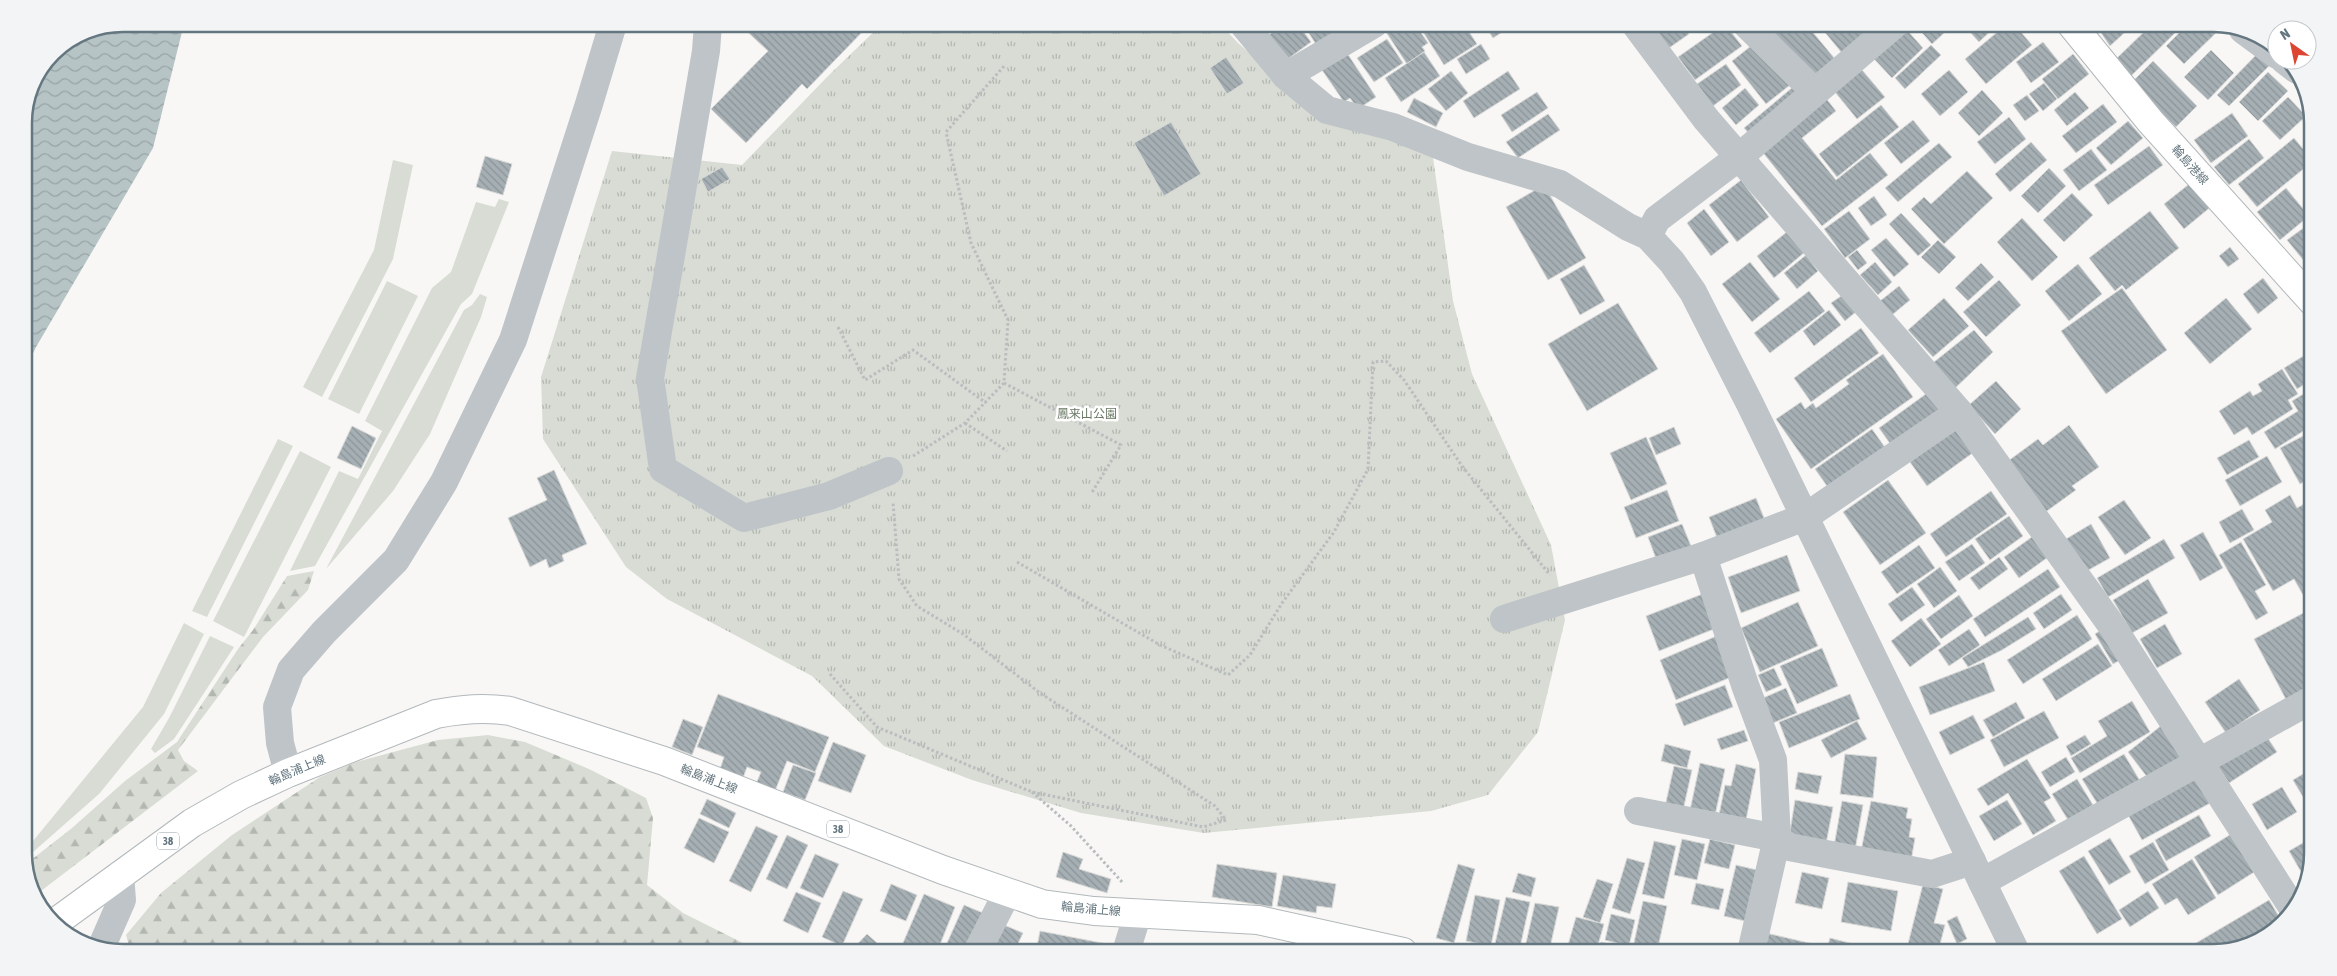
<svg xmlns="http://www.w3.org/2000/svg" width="2337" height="976" font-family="'Asap Condensed','Noto Sans JP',sans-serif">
  <defs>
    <pattern id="forest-firs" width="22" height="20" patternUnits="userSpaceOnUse" patternTransform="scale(1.25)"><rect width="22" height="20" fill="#d8dcd4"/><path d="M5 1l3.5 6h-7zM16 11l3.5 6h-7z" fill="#b3b7b1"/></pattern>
    <pattern id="park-tufts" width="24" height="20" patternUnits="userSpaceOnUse" patternTransform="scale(1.25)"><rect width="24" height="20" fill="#d8dcd4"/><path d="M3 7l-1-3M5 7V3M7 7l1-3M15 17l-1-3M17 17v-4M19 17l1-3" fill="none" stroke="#b3b7b1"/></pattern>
    <pattern id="water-waves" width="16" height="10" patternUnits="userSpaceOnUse" patternTransform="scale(1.25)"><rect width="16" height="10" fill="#b6c4c6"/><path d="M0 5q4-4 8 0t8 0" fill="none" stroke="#98a4a6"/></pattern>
    <pattern id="building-back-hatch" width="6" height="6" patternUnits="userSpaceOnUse" patternTransform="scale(1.25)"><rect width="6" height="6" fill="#a6b0b4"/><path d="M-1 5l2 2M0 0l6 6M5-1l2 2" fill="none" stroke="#8b9498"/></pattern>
  </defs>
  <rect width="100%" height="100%" fill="#f8f7f5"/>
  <!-- green -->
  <g fill="#d8dcd4">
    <polygon points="393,160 413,165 393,259 322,397 303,387 374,250"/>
    <polygon points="499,199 509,202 472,294 461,304 315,566 290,571 339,471 358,479 382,431 365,421 432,288 451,272 476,202 495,207"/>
    <polygon points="387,281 418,296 359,414 328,399"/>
    <polygon points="480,294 487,297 481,317 430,434 393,491 326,569 464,310 472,305"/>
    <polygon points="278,439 293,446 207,617 192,611"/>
    <polygon points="300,451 331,467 244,637 213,621"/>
    <polygon points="184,623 204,634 164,714 99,794 24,860 24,852 143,707"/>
    <polygon points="210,636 234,647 174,739 155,753 151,749 169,718"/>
  </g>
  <!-- forest -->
  <g fill="url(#forest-firs)">
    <polygon points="314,571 308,590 263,637 178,750 184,761 198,771 37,894 26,864 72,828 125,781 177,742 238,649 253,630 287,576"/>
    <polygon points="488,735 525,742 589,769 646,798 653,818 647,885 683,913 761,952 131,952 126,935 161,893 232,835 320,777 356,762 438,740"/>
  </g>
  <!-- park -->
  <polygon fill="url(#park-tufts)" points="882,24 1220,24 1238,43 1323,117 1432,150 1453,301 1472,374 1551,545 1565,620 1538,732 1488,795 1431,811 1204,833 1081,813 972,780 884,746 812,676 667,599 626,567 543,439 541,377 612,151 742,165 830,74"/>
  <!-- water -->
  <polygon fill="url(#water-waves)" points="124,24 184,24 153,148 36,347 24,373 24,117 31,85 53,53 86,31"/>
  <!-- building -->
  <g fill="url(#building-back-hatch)" stroke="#d9d9d7">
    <polygon points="739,24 870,24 807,89 802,84 746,143 711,109 768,51"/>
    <polygon points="1255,24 1281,24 1262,35"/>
    <polygon points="1284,24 1298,24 1311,42 1281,64 1263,39"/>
    <polygon points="1303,24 1328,24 1337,38 1319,49"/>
    <polygon points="1330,24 1348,24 1335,32"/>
    <polygon points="1397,24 1415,24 1428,43 1422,47 1425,51 1407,64 1386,32"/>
    <polygon points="1418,24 1464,24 1477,44 1444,65"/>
    <polygon points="1484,24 1515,24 1493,38"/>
    <polygon points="1651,24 1688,24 1683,27 1689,34 1669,48"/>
    <polygon points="1695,24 1714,24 1701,33"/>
    <polygon points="1725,24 1742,46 1695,80 1678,57"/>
    <polygon points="1765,24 1806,24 1835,59 1810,79"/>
    <polygon points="1818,24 1877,24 1842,53"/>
    <polygon points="1918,24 1952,24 1953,25 1932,44 1916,26"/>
    <polygon points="1979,24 1998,24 1979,42 1970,32"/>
    <polygon points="2007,24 2014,24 2032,45 1986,84 1965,59"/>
    <polygon points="2095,24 2134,24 2110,46"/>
    <polygon points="2152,24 2176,24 2180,28 2130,77 2114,61"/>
    <polygon points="2188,24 2223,26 2184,64 2166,46"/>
    <polygon points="1906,29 1923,48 1892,78 1874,59"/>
    <polygon points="1387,39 1403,63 1374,82 1357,58"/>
    <polygon points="1756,42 1790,85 1766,104 1732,61"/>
    <polygon points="2043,42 2059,62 2031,83 2016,62"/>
    <polygon points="1481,44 1490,59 1466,74 1457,59"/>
    <polygon points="1931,45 1941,55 1905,89 1895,78"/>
    <polygon points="1345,50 1376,97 1358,109 1350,98 1344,102 1320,67"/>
    <polygon points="2211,50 2234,73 2208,100 2184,77"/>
    <polygon points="2260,51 2272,63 2229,106 2217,95"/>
    <polygon points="1424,52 1440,76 1401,102 1385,78"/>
    <polygon points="2073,54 2089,74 2058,99 2042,79"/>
    <polygon points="1226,57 1244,83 1227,94 1210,68"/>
    <polygon points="2153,61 2197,106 2176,127 2131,83"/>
    <polygon points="1726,64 1741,85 1713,106 1697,84"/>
    <polygon points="1862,70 1885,97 1857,119 1835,92"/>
    <polygon points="1949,70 1968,92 1940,116 1921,94"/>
    <polygon points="1451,71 1468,93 1446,111 1428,89"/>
    <polygon points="1508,71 1520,89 1474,118 1463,101"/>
    <polygon points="2268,72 2288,91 2258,121 2239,102"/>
    <polygon points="2044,83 2057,99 2043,111 2029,94"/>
    <polygon points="1793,87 1801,97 1753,138 1744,128"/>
    <polygon points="1745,88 1759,105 1736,125 1722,108"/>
    <polygon points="1982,90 2003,113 1979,136 1958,113"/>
    <polygon points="1537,92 1548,108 1512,132 1501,115"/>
    <polygon points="2075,92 2089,108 2067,126 2054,110"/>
    <polygon points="2027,95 2039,111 2025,121 2013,105"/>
    <polygon points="1825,97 1836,111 1802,138 1836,180 1870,153 1888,175 1822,226 1760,149"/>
    <polygon points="2288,97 2306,116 2280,140 2262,121"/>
    <polygon points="1414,98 1443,113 1436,127 1407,112"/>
    <polygon points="2103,104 2117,122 2076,153 2062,136"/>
    <polygon points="1881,105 1899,127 1837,177 1819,154"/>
    <polygon points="2232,113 2248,136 2211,163 2194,140"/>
    <polygon points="1548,114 1560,130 1518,158 1506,142"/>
    <polygon points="2009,117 2026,139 1995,164 1977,142"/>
    <polygon points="1913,120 1930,141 1901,164 1884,143"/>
    <polygon points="2128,121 2143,138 2111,165 2096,148"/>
    <polygon points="1171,122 1201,174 1164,196 1134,143"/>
    <polygon points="2294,138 2313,161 2257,207 2238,184"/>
    <polygon points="2249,139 2264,158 2229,185 2214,167"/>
    <polygon points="2031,142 2047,160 2010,192 1995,174"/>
    <polygon points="1939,143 1952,157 1898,202 1885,188"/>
    <polygon points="2149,146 2163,165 2108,205 2094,185"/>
    <polygon points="2091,149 2107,170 2079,191 2063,170"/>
    <polygon points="485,156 512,164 503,195 476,187"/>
    <polygon points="722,167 730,179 708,192 701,179"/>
    <polygon points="2049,168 2066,186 2038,213 2021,196"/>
    <polygon points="1967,171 1993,198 1944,244 1911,209 1924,197 1931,204"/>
    <polygon points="1741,180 1769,217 1737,242 1709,205"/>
    <polygon points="2193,181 2213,205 2184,229 2164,204"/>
    <polygon points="1544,185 1586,258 1548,280 1506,207"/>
    <polygon points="2286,188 2309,216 2280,240 2257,212"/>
    <polygon points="2072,193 2093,215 2064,242 2043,220"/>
    <polygon points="1874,196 1887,215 1871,226 1858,208"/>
    <polygon points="1704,209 1729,242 1711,256 1687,223"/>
    <polygon points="1849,211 1870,239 1845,258 1824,229"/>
    <polygon points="2150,211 2179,248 2126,290 2122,285 2115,291 2089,258"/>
    <polygon points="1901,213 1931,245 1918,256 1889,224"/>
    <polygon points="2022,218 2058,257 2032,281 1997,242"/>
    <polygon points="2313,221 2313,262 2308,266 2287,240"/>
    <polygon points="1788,231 1805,252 1774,278 1757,256"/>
    <polygon points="1886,238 1909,264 1894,277 1871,250"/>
    <polygon points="1938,240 1956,257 1939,274 1921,257"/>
    <polygon points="2230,247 2239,259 2228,267 2219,256"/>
    <polygon points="1857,250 1867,263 1858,270 1848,257"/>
    <polygon points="1806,255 1818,271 1797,289 1784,273"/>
    <polygon points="1750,262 1780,299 1752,322 1722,284"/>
    <polygon points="1875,262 1892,282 1878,295 1860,275"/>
    <polygon points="1981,263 1994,277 1968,301 1955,288"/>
    <polygon points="2078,264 2102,294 2069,321 2045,291"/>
    <polygon points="1584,265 1605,301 1580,315 1560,279"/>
    <polygon points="2263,278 2278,298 2258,314 2243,294"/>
    <polygon points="1999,280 2021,305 1986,337 1963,312"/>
    <polygon points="1899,286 1910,300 1892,315 1880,301"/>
    <polygon points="2122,288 2167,350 2106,394 2061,331"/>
    <polygon points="1809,291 1825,311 1770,353 1754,333"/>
    <polygon points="1844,294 1857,311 1845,321 1831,303"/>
    <polygon points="1944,298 1969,326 1933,357 1908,330"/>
    <polygon points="2226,298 2252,329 2210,364 2184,333"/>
    <polygon points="1618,303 1658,369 1587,411 1548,344"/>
    <polygon points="1829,310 1841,325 1814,346 1803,331"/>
    <polygon points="1861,328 1879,353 1811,402 1794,378"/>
    <polygon points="1974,330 1993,352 1951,392 1929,366"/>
    <polygon points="2313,350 2313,379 2297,389 2284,368"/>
    <polygon points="1883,354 1913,397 1811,469 1776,419 1801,402 1805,409 1813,403 1816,408 1849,384 1846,380"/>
    <polygon points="2282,369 2298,394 2288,400 2293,409 2252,435 2247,427 2234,435 2219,411 2250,391 2253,396 2262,391 2258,384"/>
    <polygon points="1996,381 2021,409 1995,434 1969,405"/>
    <polygon points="2313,388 2313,425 2275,449 2264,432 2298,411 2292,401"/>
    <polygon points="1930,391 1945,413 1894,449 1879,428"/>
    <polygon points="2069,425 2099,467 2072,486 2076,490 2040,516 2004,464 2038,439 2043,445"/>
    <polygon points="352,426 376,438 361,469 337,458"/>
    <polygon points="1674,427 1681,444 1656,455 1649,438"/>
    <polygon points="1957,428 1974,452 1927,486 1910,462"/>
    <polygon points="1872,429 1889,453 1832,493 1815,469"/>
    <polygon points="2303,436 2313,454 2313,477 2300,484 2280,448"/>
    <polygon points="1646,437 1667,484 1631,500 1610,453"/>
    <polygon points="2249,440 2259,457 2227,475 2217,458"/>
    <polygon points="2267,456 2282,482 2240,506 2225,480"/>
    <polygon points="554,470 587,544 562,555 564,561 549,568 546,559 530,567 508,518 547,500 537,478"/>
    <polygon points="1888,480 1926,533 1880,565 1843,512"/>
    <polygon points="2313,483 2313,501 2305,488"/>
    <polygon points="1667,490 1679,521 1636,538 1624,507"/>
    <polygon points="1991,491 2007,514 1946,557 1930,534"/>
    <polygon points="2290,495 2297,508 2304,504 2313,519 2313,605 2310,607 2294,579 2273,591 2243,539 2272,522 2265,510"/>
    <polygon points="1756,498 1766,523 1719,543 1709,517"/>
    <polygon points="2124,500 2151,538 2125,555 2098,517"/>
    <polygon points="2242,509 2254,530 2230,543 2219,522"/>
    <polygon points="2009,516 2023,536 1990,560 1975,539"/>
    <polygon points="1682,524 1693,551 1658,564 1648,537"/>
    <polygon points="2091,524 2110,558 2085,572 2066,539"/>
    <polygon points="2203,532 2223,568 2200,581 2180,545"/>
    <polygon points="2036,534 2051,555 2019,578 2004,557"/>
    <polygon points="2164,539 2175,558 2108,597 2097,578"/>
    <polygon points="2241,542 2266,585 2255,591 2268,613 2256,620 2219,555"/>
    <polygon points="1972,544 1985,563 1959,581 1945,562"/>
    <polygon points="1919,545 1935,568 1897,594 1881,572"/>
    <polygon points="1787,555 1800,591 1741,613 1728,577"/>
    <polygon points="1999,557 2008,569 1979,590 1970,578"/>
    <polygon points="1940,567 1957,591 1934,608 1917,584"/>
    <polygon points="2048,569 2060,587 1985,637 1973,619"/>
    <polygon points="2148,579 2168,613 2132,633 2113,600"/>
    <polygon points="1912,587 1925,605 1901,622 1888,604"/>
    <polygon points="1705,593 1719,627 1659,651 1646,616"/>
    <polygon points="2061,594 2072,610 2044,629 2033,613"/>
    <polygon points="1959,595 1973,616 1941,639 1926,619"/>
    <polygon points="1798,602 1818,646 1760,672 1741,628"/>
    <polygon points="2313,608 2313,695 2290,707 2254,639"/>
    <polygon points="2077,615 2092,639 2023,684 2007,660"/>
    <polygon points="2028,617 2036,629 2002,650 1968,667 1962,658"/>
    <polygon points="1921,618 1941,644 1910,667 1891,641"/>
    <polygon points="2165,624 2182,654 2157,668 2140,639"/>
    <polygon points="2104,628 2122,659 2113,664 2095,634"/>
    <polygon points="1969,629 1980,645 1949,666 1938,650"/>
    <polygon points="1719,635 1736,675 1676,700 1660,660"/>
    <polygon points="2098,644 2112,666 2056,701 2042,679"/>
    <polygon points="1822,648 1838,686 1797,704 1780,666"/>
    <polygon points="1984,662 1995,691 1930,715 1919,687"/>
    <polygon points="1774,668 1782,685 1766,692 1758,675"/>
    <polygon points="2239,679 2260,710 2226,733 2205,702"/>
    <polygon points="1725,685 1733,707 1684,726 1675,704"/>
    <polygon points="1786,688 1797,713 1773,723 1763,698"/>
    <polygon points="718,694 829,737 815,772 787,761 775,791 756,784 761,772 747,767 743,778 720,769 724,757 697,747"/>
    <polygon points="1850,694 1860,719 1789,748 1779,722"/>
    <polygon points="2132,701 2150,732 2080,773 2071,758 2107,736 2098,721"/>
    <polygon points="2016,702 2025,718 1993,737 1983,720"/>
    <polygon points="2044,711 2059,738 2004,767 1990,740"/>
    <polygon points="1973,715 1985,738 1950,755 1939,732"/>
    <polygon points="683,719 703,727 692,755 672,747"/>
    <polygon points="1857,721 1867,739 1831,758 1821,740"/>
    <polygon points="2162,725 2186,755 2151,782 2128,752"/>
    <polygon points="1744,730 1748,741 1721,750 1717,739"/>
    <polygon points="2263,731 2277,752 2229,783 2215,762"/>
    <polygon points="2085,735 2091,744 2071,756 2066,746"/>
    <polygon points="833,742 866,755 851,793 818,781"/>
    <polygon points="1665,744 1691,751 1687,768 1661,761"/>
    <polygon points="1845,754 1877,757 1873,798 1840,794"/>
    <polygon points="2124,754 2143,786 2102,811 2082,779"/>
    <polygon points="2066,757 2075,772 2050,787 2041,772"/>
    <polygon points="2027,759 2051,798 2044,802 2056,821 2033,835 2008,793 1988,806 1977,789"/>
    <polygon points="1700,763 1725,769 1714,820 1689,815"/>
    <polygon points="1736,764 1756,769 1745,825 1718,820 1725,785 1731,786"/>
    <polygon points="793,765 816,773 805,800 783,792"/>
    <polygon points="1674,766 1692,770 1682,815 1664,811"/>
    <polygon points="2313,768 2313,804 2309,807 2293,780"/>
    <polygon points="1798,772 1822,776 1818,794 1795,789"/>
    <polygon points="2200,774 2214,801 2142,840 2127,813"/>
    <polygon points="2077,779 2093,805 2068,820 2052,794"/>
    <polygon points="2282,787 2297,812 2267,830 2252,804"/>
    <polygon points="707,799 736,813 729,828 700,814"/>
    <polygon points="1795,800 1833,807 1826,844 1789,838"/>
    <polygon points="2007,800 2022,824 1994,841 1979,816"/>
    <polygon points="1842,801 1863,805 1855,850 1834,846"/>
    <polygon points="1871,801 1908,808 1906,818 1912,819 1909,837 1915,838 1911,861 1861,851"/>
    <polygon points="2199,815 2211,836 2166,861 2155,840"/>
    <polygon points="699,818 729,832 714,863 684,848"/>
    <polygon points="756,826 778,836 751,892 729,881"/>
    <polygon points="2236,831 2259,869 2218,895 2194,857"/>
    <polygon points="787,835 808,845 787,889 766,879"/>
    <polygon points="2313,837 2313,852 2307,882 2289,851"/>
    <polygon points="2110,838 2131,872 2109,885 2088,851"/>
    <polygon points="1682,839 1705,844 1697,880 1674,875"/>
    <polygon points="1710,839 1735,845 1729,869 1704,863"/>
    <polygon points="1654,841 1676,846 1664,899 1642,894"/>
    <polygon points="2153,842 2169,870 2145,884 2129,856"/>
    <polygon points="1063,852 1083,859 1079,869 1111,879 1107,893 1056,877"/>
    <polygon points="815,854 839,864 823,898 800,888"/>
    <polygon points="2084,856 2122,919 2097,934 2059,871"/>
    <polygon points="1627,858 1645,863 1630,914 1612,908"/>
    <polygon points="2192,859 2216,898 2188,915 2177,898 2165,905 2152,884"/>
    <polygon points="1217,864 1277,873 1272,907 1212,897"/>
    <polygon points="1458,864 1475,869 1454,943 1436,938"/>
    <polygon points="1736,865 1761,871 1749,922 1724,916"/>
    <polygon points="1802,872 1829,878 1822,909 1795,903"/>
    <polygon points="1518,873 1536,878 1531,897 1512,892"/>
    <polygon points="1283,875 1336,884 1332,908 1317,906 1316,913 1277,906"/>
    <polygon points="1597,879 1613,884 1600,923 1583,917"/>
    <polygon points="1848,882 1898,891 1891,931 1841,922"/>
    <polygon points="1696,883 1724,889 1719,910 1691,904"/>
    <polygon points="891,884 917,895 906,921 880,911"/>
    <polygon points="1923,884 1943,889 1934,923 1945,925 1938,952 1906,952"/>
    <polygon points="843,891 863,899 842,946 822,937"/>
    <polygon points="2148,891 2159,908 2130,927 2119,910"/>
    <polygon points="796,892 821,903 808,933 783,921"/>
    <polygon points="924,894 955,907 937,952 905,952 900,950"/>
    <polygon points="1475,895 1500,900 1491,946 1466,941"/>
    <polygon points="1506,897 1530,902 1519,952 1493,952"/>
    <polygon points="2269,900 2281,920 2269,935 2214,952 2202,952 2196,943"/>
    <polygon points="1643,901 1667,906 1657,952 1632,952"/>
    <polygon points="1535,903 1559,907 1549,952 1524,952"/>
    <polygon points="964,905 990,916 974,952 943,952"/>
    <polygon points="1611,914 1635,920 1629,946 1605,940"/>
    <polygon points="1957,916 1967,939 1957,944 1947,921"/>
    <polygon points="1576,917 1604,924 1596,952 1566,952"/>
    <polygon points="997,922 1023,933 1014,952 983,952"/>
    <polygon points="1040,931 1107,944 1105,952 1036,952"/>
    <polygon points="1766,933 1813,944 1811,952 1761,952"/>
    <polygon points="867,934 887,952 850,952"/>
    <polygon points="1830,938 1861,946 1859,952 1826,952"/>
    <polygon points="1601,942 1629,949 1628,952 1598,952"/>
    <polygon points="1167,947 1190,952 1166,952"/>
  </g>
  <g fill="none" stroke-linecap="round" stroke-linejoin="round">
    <!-- major casing -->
    <g stroke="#b2b8bb" stroke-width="30">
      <g id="major">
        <polyline points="2071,24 2150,121 2313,302"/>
        <path d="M56,922l136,-99 49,-28 47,-22 148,-59c26,-5 48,-7 74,-3l154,50 279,109 99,34 52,7 164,9 145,32"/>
      </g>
    </g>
    <!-- path -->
    <g stroke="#b9bdbf" stroke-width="3" stroke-dasharray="2.5 2.5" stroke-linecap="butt">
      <polyline points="838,327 865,380 913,350 986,403"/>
      <polyline points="1004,383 1121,445 1091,494"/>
      <polyline points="965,423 1007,451"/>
      <polyline points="913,456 965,423 1004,383 1008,320 971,243 946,132 1005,65"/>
      <polyline points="1017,562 1160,645 1228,675 1250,655 1282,603 1334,532 1368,469 1373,362 1386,361 1404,380 1462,466 1550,575"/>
      <polyline points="830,674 877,727 1032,792 1203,827 1226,820 1215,806 1040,693 963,634 917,606 899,579 893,502"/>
      <polyline points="1032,792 1071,826 1123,883"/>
    </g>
    <!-- minor -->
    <g stroke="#bec4c7" stroke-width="28">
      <polyline points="708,24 706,51 650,378 663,469 744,518 829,496 889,471"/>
      <polyline points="1243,24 1286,76 1327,110 1393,127 1468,157 1560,184 1628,227 1648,236 1672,262 1693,292 1750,404 2016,952"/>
      <polyline points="1635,24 1706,119 1959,412 2112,626 2292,907"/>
      <polyline points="1746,24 1814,91"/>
      <polyline points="2243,30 2277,55"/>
      <polyline points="2284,60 2297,70"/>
      <polyline points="1286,76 1374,24"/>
      <polyline points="1648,236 1657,219 1739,157 1895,24"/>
      <polyline points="1504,619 1703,556"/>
      <polyline points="288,773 280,743 277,707 291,670 324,632 396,560 444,482 513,340 589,104 613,24"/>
      <polyline points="1638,811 1777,838 1789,847 1932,874 1972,861"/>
      <polyline points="1982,882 2313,699"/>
      <polyline points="101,948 122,900 120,875"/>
      <polyline points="977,952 1007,893"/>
      <polyline points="1126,952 1138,913"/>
      <polyline points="1751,952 1777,838 1773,760 1745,685 1703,556 1805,517 1959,412"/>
    </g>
    <!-- major -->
    <use href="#major" stroke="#fff" stroke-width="28"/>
  </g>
  <g text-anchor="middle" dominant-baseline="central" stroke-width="5" stroke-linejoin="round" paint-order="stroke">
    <!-- shield labels -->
    <g fill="#fff" stroke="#929fa5" stroke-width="1">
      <rect x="827" y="820.5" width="22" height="17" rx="4"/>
      <rect x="157" y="832.5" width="22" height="17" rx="4"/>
    </g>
    <g font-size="11" font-weight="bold" fill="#64767f">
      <text x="838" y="829">38</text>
      <text x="168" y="841">38</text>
    </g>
    <!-- street labels -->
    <g font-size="12" fill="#64767f" stroke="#fff">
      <text transform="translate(2190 165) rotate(48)">輪島港線</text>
      <text transform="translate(297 770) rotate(-23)">輪島浦上線</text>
      <text transform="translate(709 779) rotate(21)">輪島浦上線</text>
      <text transform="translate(1091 909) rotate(5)">輪島浦上線</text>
    </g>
    <!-- park labels -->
    <g font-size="12" fill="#697763" stroke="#fff">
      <text x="1087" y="414">鳳来山公園</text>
    </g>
  </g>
  <!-- crop -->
  <path d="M0 0H2337V976H0ZM123 32H2213A91 91 0 0 1 2304 123V853A91 91 0 0 1 2213 944H123A91 91 0 0 1 32 853V123A91 91 0 0 1 123 32Z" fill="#f3f4f5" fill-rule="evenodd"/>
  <path fill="none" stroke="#64767f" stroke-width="2.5" d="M123 32H2213A91 91 0 0 1 2304 123V853A91 91 0 0 1 2213 944H123A91 91 0 0 1 32 853V123A91 91 0 0 1 123 32Z"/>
  <!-- north arrow -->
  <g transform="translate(2292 45) rotate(327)"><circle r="24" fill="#ffffff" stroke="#c1c8cc"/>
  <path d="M0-4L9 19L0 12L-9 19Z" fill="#db4532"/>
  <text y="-8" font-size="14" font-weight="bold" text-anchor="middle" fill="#64767f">N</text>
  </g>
</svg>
